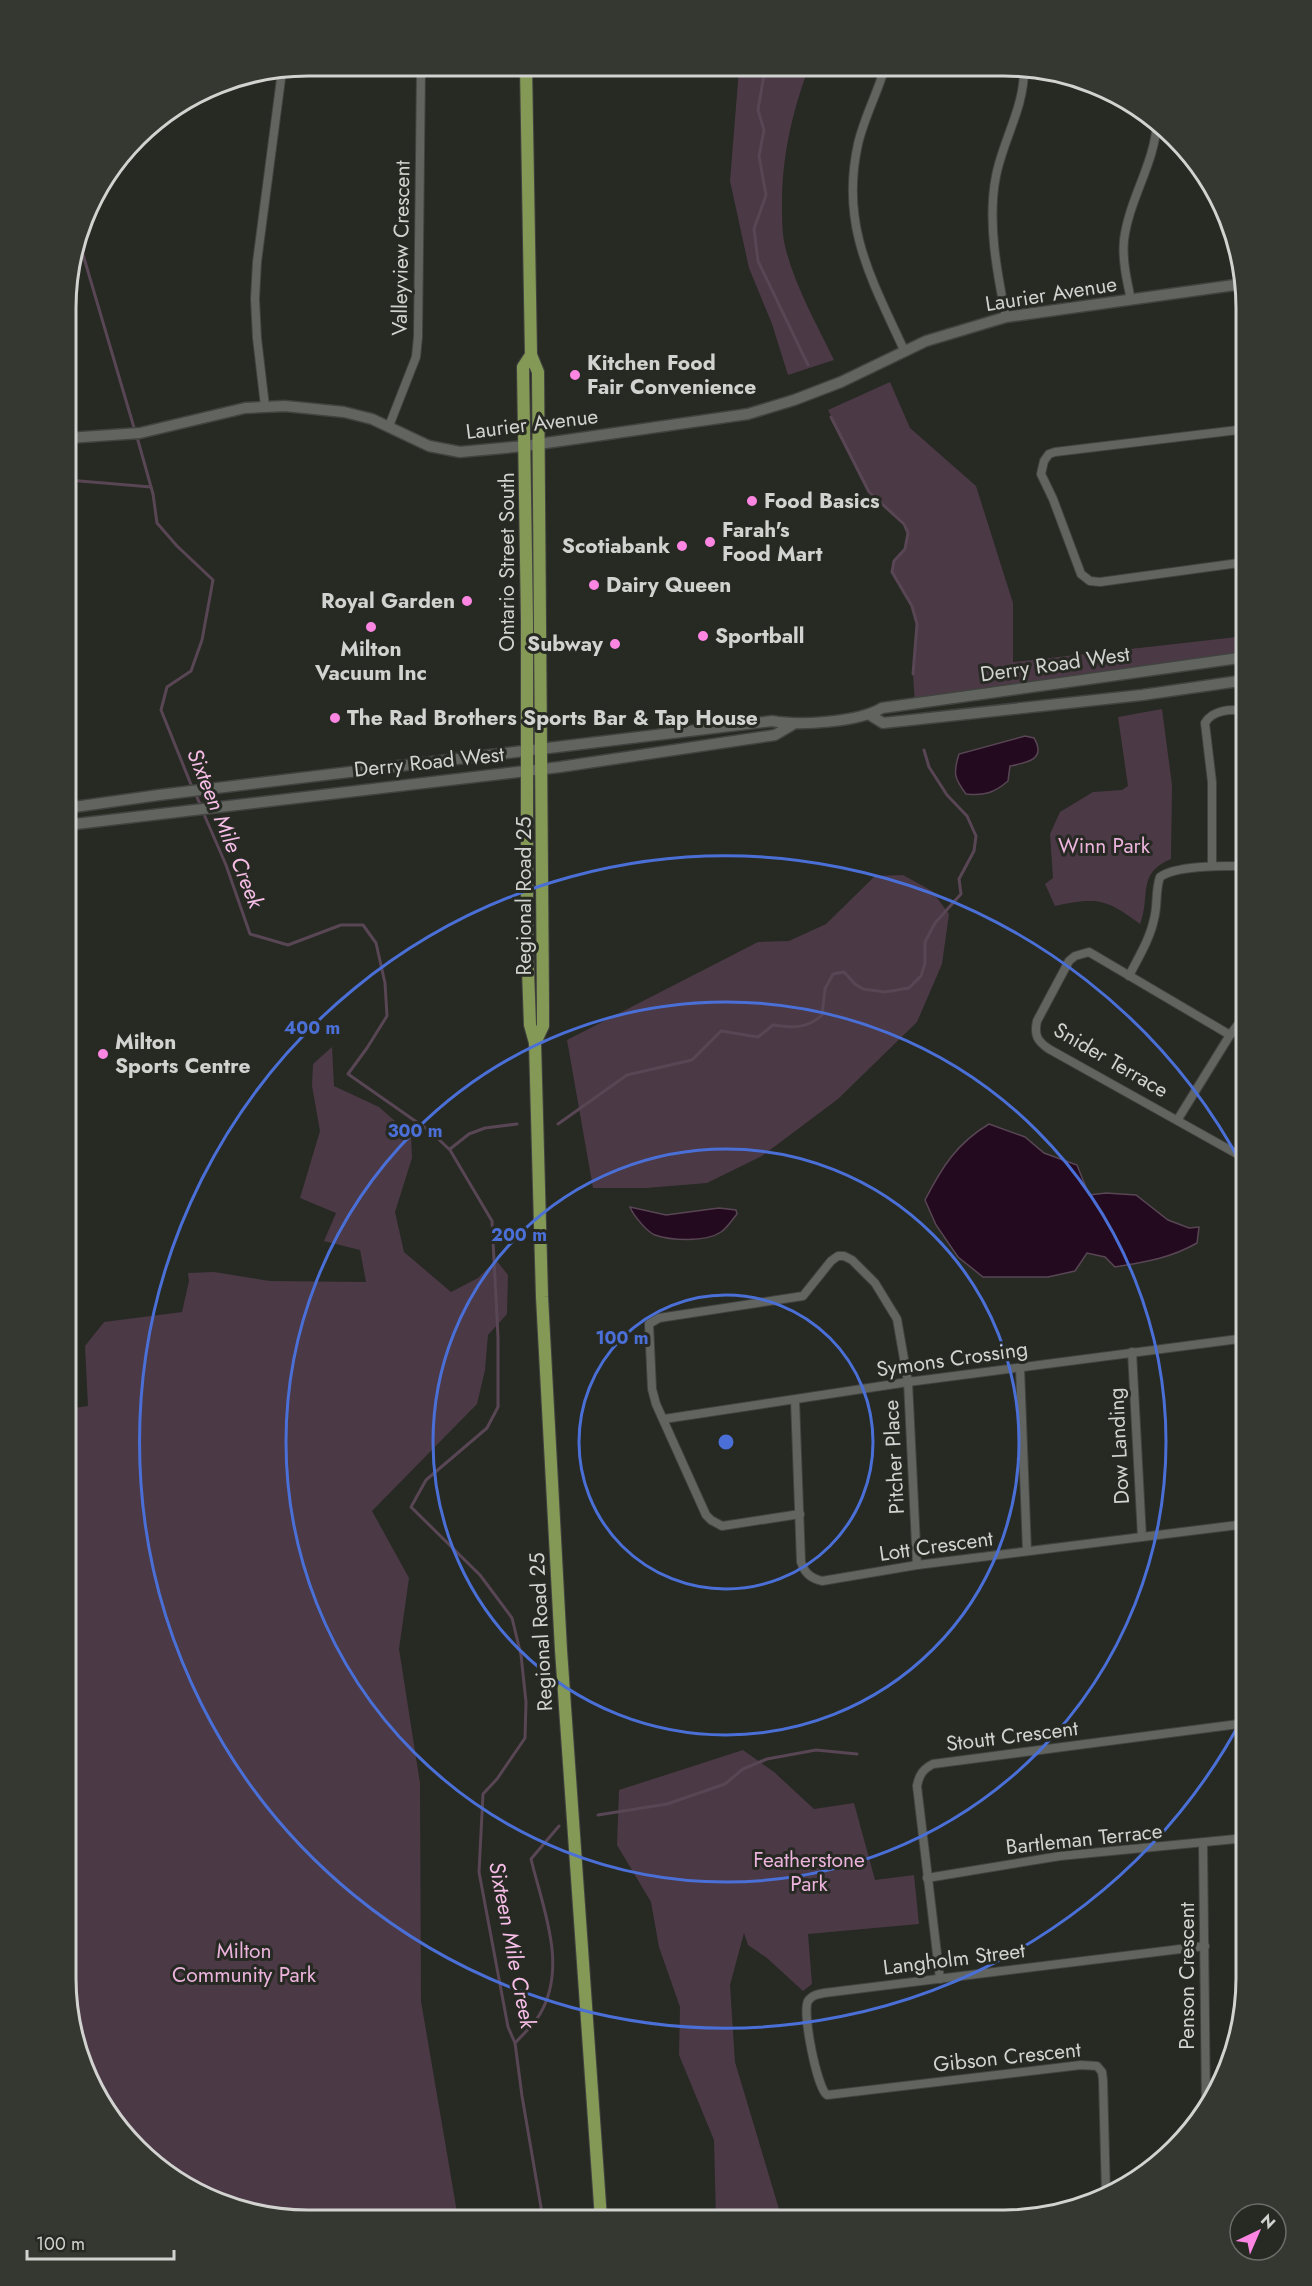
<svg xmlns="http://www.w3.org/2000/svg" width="1312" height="2286" font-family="Jost,sans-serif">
  <rect width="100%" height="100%" fill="#272923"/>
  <!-- green -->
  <g fill="#4b3946">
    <path d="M739,69h69c-16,45 -26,87 -26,135 0,15 0,32 4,46 10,38 31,75 48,110l-46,15 -16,-51 -23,-56 -19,-87z"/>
    <polygon points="890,382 910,428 976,486 1013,603 1013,662 1246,636 1246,662 915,706 913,674 917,624 912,606 892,572 894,561 905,549 908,533 904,524 869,492 828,410"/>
    <path d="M1162,709l10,76 -1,74c-35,14 -20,38 -31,65 -34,-25 -42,-27 -85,-18l-10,-22 8,-6 -3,-44 10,-22 33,-20 29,-2 6,-4 -10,-69z"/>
    <polygon points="903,875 932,891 949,914 942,964 917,1022 838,1099 762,1156 707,1183 646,1188 593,1188 567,1040 758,942 789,941 826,924 875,876"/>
    <polygon points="332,1047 334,1086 379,1107 411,1135 412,1158 395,1212 404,1252 451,1292 478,1278 496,1260 508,1275 507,1314 488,1335 485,1370 477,1404 372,1511 409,1578 399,1649 420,1783 421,2001 458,2218 276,2218 215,2201 161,2170 107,2113 79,2056 66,1978 67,1409 88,1406 85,1346 104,1322 182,1312 189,1281 188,1273 214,1272 270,1281 366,1282 360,1250 324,1241 336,1213 300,1198 320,1131 312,1086 313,1064"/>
    <polygon points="743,1750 774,1772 814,1809 854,1803 875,1880 914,1875 919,1924 808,1934 812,1984 803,1991 767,1958 748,1945 744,1933 730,1985 735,2062 782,2219 716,2219 714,2140 679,2055 680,2007 659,1947 651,1902 617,1845 619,1790"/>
  </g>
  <!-- water -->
  <g fill="#240a1f" stroke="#584654" stroke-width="1.5">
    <path d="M1025,736l9,2c13,22 -8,25 -24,28l-2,15c-14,12 -24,15 -42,13 -12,-16 -13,-21 -7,-40z"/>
    <path d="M989,1124l36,13 19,16 33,12 12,30 17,-2 30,2 32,25 21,8 10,-1 -2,16c-26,15 -52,19 -82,24l-10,-10 -18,-4 -12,18 -27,6h-65l-25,-20 -22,-32 -11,-25c17,-33 32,-57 64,-76z"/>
    <path d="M630,1207l36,8 53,-7 17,2 1,4c-5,6 -10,14 -16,18 -15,10 -49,9 -66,3 -8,-3 -22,-20 -25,-28z"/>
  </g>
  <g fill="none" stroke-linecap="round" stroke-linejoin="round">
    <!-- stream -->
    <g stroke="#584654" stroke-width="3">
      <polyline points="765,69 758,110 764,130 759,156 766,195 754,229 758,261 808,365"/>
      <polyline points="79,241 135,431"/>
      <polyline points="831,417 869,492 904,524 908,533 905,549 894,561 892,572 912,606 917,624 913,674"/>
      <polyline points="137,437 153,494 157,523 177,546 213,580 202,640 191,671 167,687 161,710 192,787"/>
      <polyline points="68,480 151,487"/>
      <polyline points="195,793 201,806"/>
      <polyline points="203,812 226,865 250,934 288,945 341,925 363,925 376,943 385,983 387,1016 367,1048 348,1074 431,1132 450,1150 492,1221 498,1337 498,1407 487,1428 426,1480 411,1507 480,1575 512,1618 521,1655 526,1702 525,1738 497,1779 483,1794 479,1872 508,2027 515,2043 522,2096 543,2219"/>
      <path d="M558,1124l69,-49 65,-15 29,-29 37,6 15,-12c20,3 34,4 49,-10l3,-26 8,-15 11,-2 11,12 8,5 22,3 24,-4 12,-12 4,-13v-21l10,-19 26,-29 -2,-15 15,-28 2,-15 -9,-20 -20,-21 -18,-28 -5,-17"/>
      <polyline points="450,1149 469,1134 485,1128 517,1124"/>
      <polyline points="598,1815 667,1804 725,1784 743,1769 767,1759 816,1750 857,1754"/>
      <path d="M515,2043c8,-9 19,-18 25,-29 28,-48 3,-105 -9,-155l28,-33"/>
    </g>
    <!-- minor casing -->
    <g stroke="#424340" stroke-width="10">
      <g id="minor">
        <path d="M884,70c-7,24 -20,48 -26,74 -18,81 13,134 46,206"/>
        <polyline points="1157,128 1167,130"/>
        <path d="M1131,300c-4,-19 -9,-40 -7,-60 5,-41 31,-77 33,-118"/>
        <path d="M1006,317c-9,-44 -19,-96 -10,-141 7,-36 28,-68 28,-106"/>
        <polyline points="265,406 257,338 255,299 257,262 282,71"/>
        <polyline points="389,426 416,357 418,337 421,67"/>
        <polyline points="1246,562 1100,582 1090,581 1081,574 1053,499 1041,474 1044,461 1049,454 1055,452 1246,429"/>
        <path d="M1212,866v-84l-7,-59c7,-13 27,-15 41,-11"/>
        <path d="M1129,976c9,-18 21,-37 25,-57 4,-14 1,-28 6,-42 17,-12 64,-11 86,-11"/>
        <path d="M1230,1035l-141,-83 -14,4 -6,5 -32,60c-3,14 0,20 12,28l197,110"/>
        <polyline points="1178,1119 1230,1035 1246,1014"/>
        <polyline points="1132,1352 1142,1537"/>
        <polyline points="1020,1368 1027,1551"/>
        <path d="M795,1400l6,162c4,12 10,16 21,19l95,-16 329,-41"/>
        <polyline points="664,1419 908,1382 1246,1338"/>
        <polyline points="800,1514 722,1526 711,1520 706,1515 656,1404 652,1389 649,1324 659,1318 803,1296 831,1261 838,1256 844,1256 852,1260 875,1283 897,1319 908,1382 917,1565"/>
        <polyline points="1203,1844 1206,2107"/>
        <polyline points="927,1878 1060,1856 1246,1838"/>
        <path d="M940,1979l-23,-193c2,-11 6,-17 16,-22l313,-41"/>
        <path d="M1106,2194l-3,-114 -1,-8 -5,-6 -16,-1 -254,30c-10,-7 -25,-82 -19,-94 4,-6 10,-7 16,-8l381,-47"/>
      </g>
    </g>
    <!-- tertiary casing -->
    <g stroke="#424340" stroke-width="13">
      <polyline id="tertiary" points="68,438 140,433 245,408 285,406 344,412 372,419 429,446 460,452 525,446 748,414 794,400 841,382 926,341 1006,317 1242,284"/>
    </g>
    <!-- secondary casing -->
    <g stroke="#424340" stroke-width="13">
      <g id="secondary">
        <polyline points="870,715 883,723 1142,695 1246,680"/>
        <path d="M67,808l92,-13 613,-74c27,5 87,1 110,-13l364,-51"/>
        <polyline points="67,825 560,767 775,735 792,725"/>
      </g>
    </g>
    <!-- primary casing -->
    <g stroke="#424340" stroke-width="14">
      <g id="primary">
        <polyline points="526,67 531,355 538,372 543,1004 543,1026 535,1043"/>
        <polyline points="531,355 523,367 527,622 527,942 530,1025 535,1043 542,1297 561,1650 601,2219"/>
      </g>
    </g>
    <!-- minor -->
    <use href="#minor" stroke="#62655f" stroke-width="8"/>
    <!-- tertiary -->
    <use href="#tertiary" stroke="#62655f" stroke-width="10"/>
    <!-- secondary -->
    <use href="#secondary" stroke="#62655f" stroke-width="10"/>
    <!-- primary -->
    <use href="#primary" stroke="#859956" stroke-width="12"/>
  </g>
  <!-- distance rings -->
  <g fill="none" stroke="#4a6fd6" stroke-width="3">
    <circle cx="726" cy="1442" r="147"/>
    <circle cx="726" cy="1442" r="293"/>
    <circle cx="726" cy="1442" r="440"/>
    <path d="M1243 1717A586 586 0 1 1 1243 1167"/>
  </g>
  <!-- markers -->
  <g fill="#fd86e2" stroke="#272923" stroke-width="2">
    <circle cx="575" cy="375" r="6"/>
    <circle cx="752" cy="501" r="6"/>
    <circle cx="710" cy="542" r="6"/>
    <circle cx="682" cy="546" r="6"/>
    <circle cx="594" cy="585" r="6"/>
    <circle cx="467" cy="601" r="6"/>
    <circle cx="371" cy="627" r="6"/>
    <circle cx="703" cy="636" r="6"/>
    <circle cx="615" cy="644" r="6"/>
    <circle cx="335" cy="718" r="6"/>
    <circle cx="103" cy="1054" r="6"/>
  </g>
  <g text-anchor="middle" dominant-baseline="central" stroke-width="6" stroke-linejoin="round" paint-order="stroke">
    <!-- street labels -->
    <g font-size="21" fill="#d2d3d0" stroke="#272923">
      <text transform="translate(401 248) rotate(-89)">Valleyview Crescent</text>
      <text transform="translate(1051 294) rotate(-9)">Laurier Avenue</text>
      <text transform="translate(532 424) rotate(-7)">Laurier Avenue</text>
      <text transform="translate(507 562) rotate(-90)">Ontario Street South</text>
      <text transform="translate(1055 664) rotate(-8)">Derry Road West</text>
      <text transform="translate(429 762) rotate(-6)">Derry Road West</text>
      <text transform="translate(524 896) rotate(-90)">Regional Road 25</text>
      <text transform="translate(1111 1060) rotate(30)">Snider Terrace</text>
      <text transform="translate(952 1359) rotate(-8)">Symons Crossing</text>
      <text transform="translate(1119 1446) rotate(-93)">Dow Landing</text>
      <text transform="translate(894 1457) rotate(-93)">Pitcher Place</text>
      <text transform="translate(936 1546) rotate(-8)">Lott Crescent</text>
      <text transform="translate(541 1632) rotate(-93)">Regional Road 25</text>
      <text transform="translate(1012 1736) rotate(-7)">Stoutt Crescent</text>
      <text transform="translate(1084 1839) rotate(-6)">Bartleman Terrace</text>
      <text transform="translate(954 1959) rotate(-7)">Langholm Street</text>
      <text transform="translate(1187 1976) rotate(-90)">Penson Crescent</text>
      <text transform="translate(1007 2057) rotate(-6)">Gibson Crescent</text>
    </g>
    <!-- poi labels -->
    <g font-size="21" font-weight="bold" fill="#d2d3d0" stroke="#272923" text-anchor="start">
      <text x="587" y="363">Kitchen Food<tspan x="587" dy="24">Fair Convenience</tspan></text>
      <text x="764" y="501">Food Basics</text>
      <text x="722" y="530">Farah's<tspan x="722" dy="24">Food Mart</tspan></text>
      <text x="670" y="546" text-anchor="end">Scotiabank</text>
      <text x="606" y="585">Dairy Queen</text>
      <text x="455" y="601" text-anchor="end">Royal Garden</text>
      <text x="715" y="636">Sportball</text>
      <text x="603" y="644" text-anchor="end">Subway</text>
      <text x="371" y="649" text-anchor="middle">Milton<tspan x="371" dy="24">Vacuum Inc</tspan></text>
      <text x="347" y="718">The Rad Brothers Sports Bar &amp; Tap House</text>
      <text x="115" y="1042">Milton<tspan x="115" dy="24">Sports Centre</tspan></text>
    </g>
    <!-- park labels -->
    <g font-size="21" fill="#ecb4dd" stroke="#272923">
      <text x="1104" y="846">Winn Park</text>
      <text x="809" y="1860">Featherstone<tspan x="809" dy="24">Park</tspan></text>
      <text x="244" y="1951">Milton<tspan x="244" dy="24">Community Park</tspan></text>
    </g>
    <!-- water labels -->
    <g font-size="22" font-style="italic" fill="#f6bee7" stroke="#272923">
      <text transform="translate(226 828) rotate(68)">Sixteen Mile Creek</text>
      <text transform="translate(513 1945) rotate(79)">Sixteen Mile Creek</text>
    </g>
  </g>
  <!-- crop -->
  <path d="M0 0H1312V2286H0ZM308 76H1004A232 232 0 0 1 1236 308V1978A232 232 0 0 1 1004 2210H308A232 232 0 0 1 76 1978V308A232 232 0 0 1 308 76Z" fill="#353731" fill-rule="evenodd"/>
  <path fill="none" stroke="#d2d3d0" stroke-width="3" d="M308 76H1004A232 232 0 0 1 1236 308V1978A232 232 0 0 1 1004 2210H308A232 232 0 0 1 76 1978V308A232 232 0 0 1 308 76Z"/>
  <circle cx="726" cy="1442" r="9" fill="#4a6fd6" stroke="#272923" stroke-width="3"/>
  <g font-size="18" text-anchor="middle" font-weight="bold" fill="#4a6fd6" stroke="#272923" stroke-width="6" stroke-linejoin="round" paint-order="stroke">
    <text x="312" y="1034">400 m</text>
    <text x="415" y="1137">300 m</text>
    <text x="519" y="1241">200 m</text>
    <text x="622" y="1344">100 m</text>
  </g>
  <!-- north arrow -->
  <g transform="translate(1258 2232) rotate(44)"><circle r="28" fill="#272923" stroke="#6b6d68" stroke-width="1.5"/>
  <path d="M0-4.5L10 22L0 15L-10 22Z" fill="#fd86e2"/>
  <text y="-9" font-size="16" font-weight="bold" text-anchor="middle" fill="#d2d3d0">N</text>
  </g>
  <!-- scale -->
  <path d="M27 2250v9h147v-9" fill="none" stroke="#d2d3d0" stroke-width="3"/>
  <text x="36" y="2250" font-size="18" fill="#d2d3d0" stroke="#272923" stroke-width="4.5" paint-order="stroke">100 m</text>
</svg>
